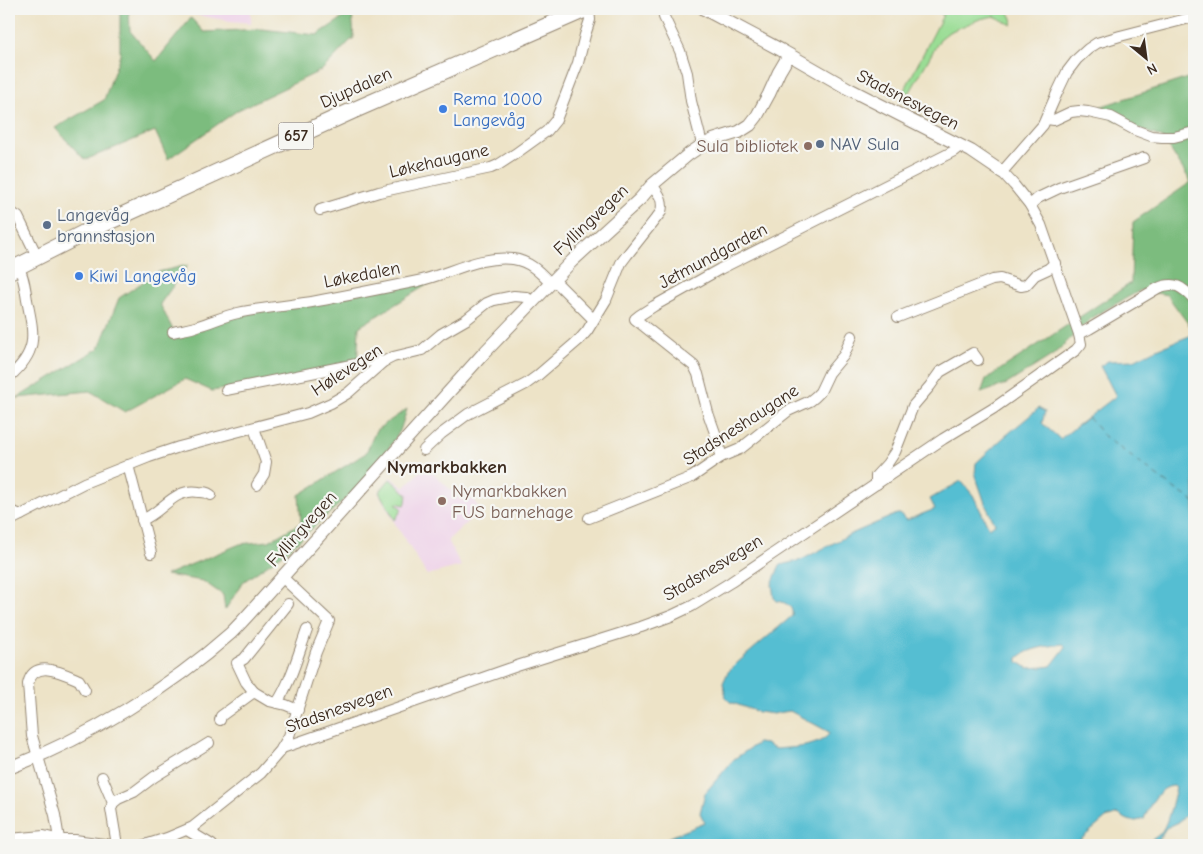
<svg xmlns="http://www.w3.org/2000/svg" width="1203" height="854" font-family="'Comic Neue',sans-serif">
  <rect width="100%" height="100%" fill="#f6f6f2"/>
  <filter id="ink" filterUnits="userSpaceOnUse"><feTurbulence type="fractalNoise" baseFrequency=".02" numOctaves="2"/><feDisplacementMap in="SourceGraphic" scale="10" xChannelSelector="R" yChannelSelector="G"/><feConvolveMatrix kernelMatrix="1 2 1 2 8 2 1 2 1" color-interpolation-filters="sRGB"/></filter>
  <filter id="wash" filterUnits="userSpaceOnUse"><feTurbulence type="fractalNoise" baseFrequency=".0096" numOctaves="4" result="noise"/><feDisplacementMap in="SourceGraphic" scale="20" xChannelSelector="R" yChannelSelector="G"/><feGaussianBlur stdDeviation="1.12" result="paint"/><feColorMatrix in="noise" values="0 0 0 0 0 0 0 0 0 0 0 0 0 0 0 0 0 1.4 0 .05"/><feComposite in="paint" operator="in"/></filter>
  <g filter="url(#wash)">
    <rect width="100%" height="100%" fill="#ede3c7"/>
    <!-- built -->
    <g fill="#eed0e8">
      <polygon points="189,9 251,9 251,23 230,21 190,14"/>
      <polygon points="426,466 461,500 473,499 480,510 448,540 461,566 427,575 396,525 378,492 391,477 404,488"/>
    </g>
    <!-- green -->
    <g fill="#9add94" stroke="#6a8459">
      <path d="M935,9h71c4,5 8,10 6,16l-18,-9 -14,3 -31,13 -9,7 -30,53 -3,1 -3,-2 39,-76z"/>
      <polygon points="390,479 407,494 406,502 405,505 396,503 402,509 395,520 379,492"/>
    </g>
    <!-- forest -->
    <g fill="#7bbc7e" stroke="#5b734e">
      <polygon points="120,9 129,9 130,31 156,61 191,18 204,32 261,29 317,35 352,12 354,38 350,41 322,70 238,110 168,159 155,131 85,160 55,128 104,100 120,55"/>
      <polygon points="1194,76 1194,324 1189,325 1167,295 1141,290 1094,316 1053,355 1007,384 981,393 986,379 1131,283 1133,222 1191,182 1163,138 1090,110"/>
      <polygon points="188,265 160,304 174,332 237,313 433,281 359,327 357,368 212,391 185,379 125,412 90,391 17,398 99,348 119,298 158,272"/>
      <polygon points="407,409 400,431 371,476 287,551 243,582 225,610 223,595 203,581 166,575 240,544 269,541 301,523 299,495 366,453 376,430"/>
    </g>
    <!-- water -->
    <path fill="#55bed2" stroke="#487478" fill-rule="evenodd" d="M1192,335h2v475l-13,9 -2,3 -13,6 -4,6 -6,11h-13c6,-4 15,-8 19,-14 6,-8 11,-32 14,-43l-2,-2c-15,0 -25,20 -30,33 -13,4 -15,2 -26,-5l-12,4 -27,23 -1,4h-409l-2,-7 38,-15 -5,-10 5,-20 29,-34 24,-16 8,1 7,4 4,1c17,-2 40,-1 52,-15v-2l-39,-21 -13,2 -3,1 -16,-2 -28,-10 -4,-4 -3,-15 5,-11 9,-9 55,-47c2,-10 -7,-14 -15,-15l-3,-3 -2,-14 7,-17 2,-2 20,-5 50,-26 46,-20h3l7,6 28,-11 -5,-10 31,-18 12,14 16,33 6,-4 -9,-18 -11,-32 1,-11 27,-25 36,-30 6,4 -3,11 18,16 56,-43 -16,-30 8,-5 26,-1 18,-9zM1063,644l2,2v2l-14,18 -7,1 -16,1 -10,-6v-4c10,-10 31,-12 45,-14z"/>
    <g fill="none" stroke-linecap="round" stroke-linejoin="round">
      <!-- ferry -->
      <polyline stroke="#435654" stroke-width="1" stroke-dasharray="6 5" stroke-linecap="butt" points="1088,417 1104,436 1161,479 1194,502"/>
    </g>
  </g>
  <g filter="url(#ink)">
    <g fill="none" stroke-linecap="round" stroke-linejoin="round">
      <!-- minor casing -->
      <g stroke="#948672" stroke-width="12">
        <g id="minor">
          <polyline points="663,9 664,17 680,51 687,73 691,101 701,140 701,146"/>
          <polyline points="1047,119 1054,120 1071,112 1079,111 1088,112 1111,117 1135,130 1151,136 1162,137 1174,137 1194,132"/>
          <polyline points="1030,205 1038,198 1059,188 1144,158"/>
          <polyline points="320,210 379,192 491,168 498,165 515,154 547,131 556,120 578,63 585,35 590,20 589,9"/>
          <polyline points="9,211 18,217 37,256"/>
          <polyline points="554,280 593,319"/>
          <polyline points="898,317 992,280 1000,279 1021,286 1026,285 1035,275 1048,269 1055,263"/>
          <path d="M173,332c8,-2 17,-3 25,-6 14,-4 26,-10 40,-13 26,-6 53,-7 79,-12 33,-6 67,-13 101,-20 32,-7 61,-26 95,-22 16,2 27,13 37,24"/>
          <path d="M1079,334l10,-5 69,-41c17,-7 24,-1 36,11"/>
          <path d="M9,377c30,-26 25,-42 18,-77 -2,-12 -3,-24 -9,-34"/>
          <polyline points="226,390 376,360 383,362"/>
          <polyline points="254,428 266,462 264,474 257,485"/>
          <path d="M424,450l17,-16 27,-20 58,-30 11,-8 43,-37 7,-8 19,-31 15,-37 6,-8 34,-43c3,-12 -2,-18 -9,-27"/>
          <polyline points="721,457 719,444 708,413 698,374 694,366 635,319 640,315 654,306 720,269 954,151 960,146"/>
          <polyline points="128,465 151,553"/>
          <polyline points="877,484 876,480 876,476 887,464 895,452 913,406 930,386 940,372 973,353 978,360"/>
          <polyline points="9,510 21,515"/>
          <polyline points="589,518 692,477 721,457 740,449 788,411 810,401 815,397 820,392 829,373 844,355 852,336"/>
          <path d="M142,520c22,-9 31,-32 57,-28 5,0 8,0 12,3"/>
          <polyline points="9,521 84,483 149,457 179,447 308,413 331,403 348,393 383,362 393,357 422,350 441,334 467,319 487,303 494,300 514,296 526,297 533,302"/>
          <polyline points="288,604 244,659 237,663 246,682 254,692 269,701 286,705 298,710"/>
          <path d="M277,703c14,-22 21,-48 30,-73"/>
          <polyline points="220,720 221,716 254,692"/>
          <polyline points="282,748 517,666 641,627 671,616 692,606 731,582 943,439 994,408 1076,350 1081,344 1079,334 1041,225 1030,205 1014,185 1002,172 1043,125 1057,93 1067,72 1077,59 1088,49 1097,43 1120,36 1194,17"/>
          <polyline points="102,777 113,803"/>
          <polyline points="187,830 212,845"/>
          <polyline points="9,839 44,836 60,840 75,840 111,845"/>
          <path d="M60,845l-5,-30 -23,-79 -4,-52c6,-26 35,-11 51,-4l6,10"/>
          <polyline points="117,845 111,809 113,803 118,799 134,792 154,777 209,743"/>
          <polyline points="145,845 167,838 193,827 261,773 280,751 289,736 316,652 329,621 282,577"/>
        </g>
      </g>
      <!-- tertiary casing -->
      <g stroke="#948672" stroke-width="14">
        <g id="tertiary">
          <polyline points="704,9 781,50 849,89 971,151 1002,172"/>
          <path d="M9,768c78,-30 159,-79 222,-135 9,-9 18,-19 26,-28l226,-251 89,-93 68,-62 12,-14 37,-31 12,-8 12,-6 26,-8 11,-7 7,-9 12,-22 10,-22 10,-17"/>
        </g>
      </g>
      <!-- primary casing -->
      <g stroke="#948672" stroke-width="18">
        <polyline id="primary" points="9,271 90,230 352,111 586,9"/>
      </g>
      <!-- minor -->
      <use href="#minor" stroke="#fff" stroke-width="10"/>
      <!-- tertiary -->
      <use href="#tertiary" stroke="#fff" stroke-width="12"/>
      <!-- primary -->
      <use href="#primary" stroke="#fff" stroke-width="16"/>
    </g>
  </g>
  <!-- markers -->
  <g fill="#3f7fe0" stroke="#f6f6f2" stroke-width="2">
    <circle cx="443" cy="109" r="5"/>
    <circle cx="79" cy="276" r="5"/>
  </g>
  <g fill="#5c6f8a" stroke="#f6f6f2" stroke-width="2">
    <circle cx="820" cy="144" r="5"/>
    <circle cx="47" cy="225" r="5"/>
  </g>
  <g fill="#8d6e63" stroke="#f6f6f2" stroke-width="2">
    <circle cx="808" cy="146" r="5"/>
    <circle cx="442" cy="501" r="5"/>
  </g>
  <g text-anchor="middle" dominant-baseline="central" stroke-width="4.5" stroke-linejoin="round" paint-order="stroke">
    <!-- shield labels -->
    <rect fill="#f6f6f2" stroke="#73675e" stroke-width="1" x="278.5" y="122.5" width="35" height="27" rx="4"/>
    <g font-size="16" font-weight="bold" fill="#3b2a1e">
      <text x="296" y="136">657</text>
    </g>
    <!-- street labels -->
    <g font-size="18" fill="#3b2a1e" stroke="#f6f6f2">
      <text transform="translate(356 88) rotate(-24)">Djupdalen</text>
      <text transform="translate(908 100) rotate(27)">Stadsnesvegen</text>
      <text transform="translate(439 161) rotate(-13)">Løkehaugane</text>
      <text transform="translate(591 220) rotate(-43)">Fyllingvegen</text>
      <text transform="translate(713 256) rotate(-28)">Jetmundgarden</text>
      <text transform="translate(362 275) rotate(-11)">Løkedalen</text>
      <text transform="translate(347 370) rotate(-33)">Hølevegen</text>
      <text transform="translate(741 425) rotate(-33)">Stadsneshaugane</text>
      <text transform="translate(302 529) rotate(-48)">Fyllingvegen</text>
      <text transform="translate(713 568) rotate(-31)">Stadsnesvegen</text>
      <text transform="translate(339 709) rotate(-20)">Stadsnesvegen</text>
    </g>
    <!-- shop labels -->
    <g font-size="18" fill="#366cbe" stroke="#f6f6f2" text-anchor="start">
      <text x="453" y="99">Rema 1000<tspan x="453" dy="21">Langevåg</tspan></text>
      <text x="89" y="276">Kiwi Langevåg</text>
    </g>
    <!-- service labels -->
    <g font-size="18" fill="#4e5e75" stroke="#f6f6f2" text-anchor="start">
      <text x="830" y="144">NAV Sula</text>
      <text x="57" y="215">Langevåg<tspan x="57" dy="21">brannstasjon</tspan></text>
    </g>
    <!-- education labels -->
    <g font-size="18" fill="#785e54" stroke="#f6f6f2" text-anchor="end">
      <text x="798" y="146">Sula bibliotek</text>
      <text x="452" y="491" text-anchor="start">Nymarkbakken<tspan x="452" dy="21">FUS barnehage</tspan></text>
    </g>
    <!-- neighbourhood labels -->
    <g font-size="19" font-weight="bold" fill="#3b2a1e" stroke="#f6f6f2">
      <text x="447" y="467">Nymarkbakken</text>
    </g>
  </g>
  <!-- margin -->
  <rect width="1203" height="854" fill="none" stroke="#f6f6f2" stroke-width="30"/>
  <!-- north arrow -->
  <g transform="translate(1146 58) rotate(151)" stroke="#f6f6f2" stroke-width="4" paint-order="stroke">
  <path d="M0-4L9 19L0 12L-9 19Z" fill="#3b2a1e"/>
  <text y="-8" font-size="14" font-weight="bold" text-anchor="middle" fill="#3b2a1e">N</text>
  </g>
</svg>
